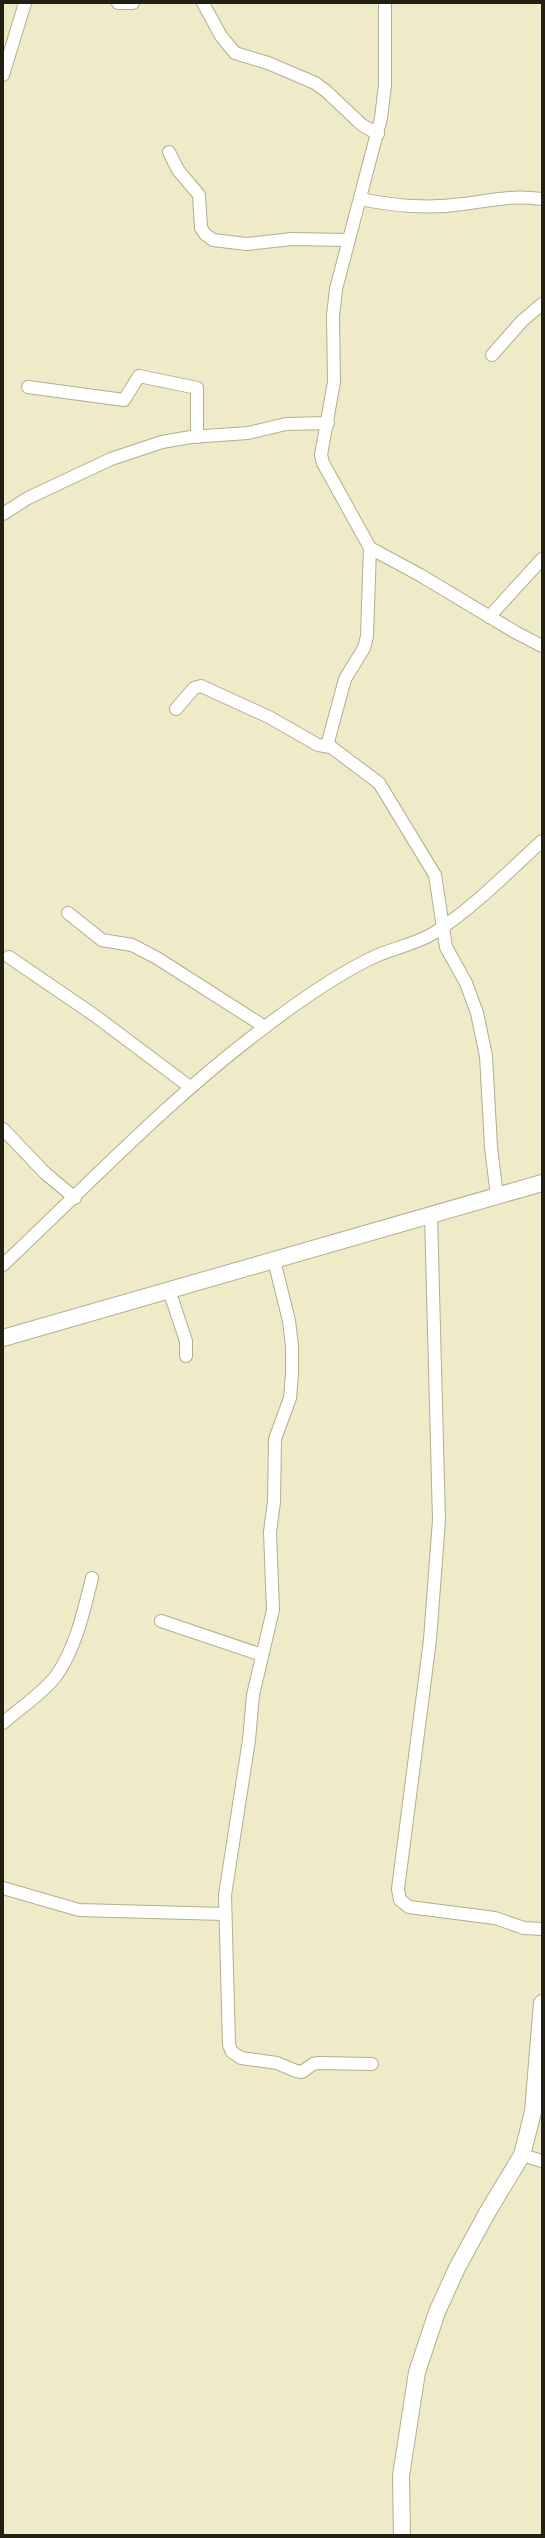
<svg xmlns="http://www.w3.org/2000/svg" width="545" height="2538" font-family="'Golos Text',sans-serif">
  <rect width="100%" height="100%" fill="#efeac7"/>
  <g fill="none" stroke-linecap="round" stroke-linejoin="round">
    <!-- minor casing -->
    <g stroke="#b3ae8e" stroke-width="14">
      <g id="minor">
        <polyline points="118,3 133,3"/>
        <polyline points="203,3 221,36 235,53 268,63 315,83 326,91 362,125 378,134"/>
        <polyline points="385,3 385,85 381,118 336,289 333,316 334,382 321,455 323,463 370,548 420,575 515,632 542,646"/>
        <polyline points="3,75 25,3"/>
        <polyline points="169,152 178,170 199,195 201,228 205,234 213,240 247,244 292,239 348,240"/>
        <path d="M360,199c34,7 69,10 103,5 30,-4 49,-9 79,-5"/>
        <polyline points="492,355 522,321 542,304"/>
        <polyline points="28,387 124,400 139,376 197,388 197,437"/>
        <polyline points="3,514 28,498 111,459 162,442 191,437 248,433 286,424 328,423"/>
        <polyline points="370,548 367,636 364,648 345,679 328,742 331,747 379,783 435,875 446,947 466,983 477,1013 486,1056 491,1147 497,1196"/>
        <polyline points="489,617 542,559"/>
        <polyline points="176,709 194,688 201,686 269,717 318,745 331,747"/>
        <polyline points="68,913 102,940 132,945 157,958 265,1027"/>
        <polyline points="9,957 94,1015 190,1087"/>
        <polyline points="3,1129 45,1173 75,1198"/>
        <polyline points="431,1215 439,1520 430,1640 398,1889 400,1900 409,1907 495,1918 524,1928 542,1929"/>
        <polyline points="274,1260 289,1321 292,1346 292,1374 290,1398 275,1439 274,1502 270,1532 273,1610 253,1695 249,1740 225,1895 229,2045 232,2052 241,2058 277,2063 296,2071 302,2072 313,2064 319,2063 372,2064"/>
        <path d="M3,1265c86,-81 167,-167 262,-238 34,-26 72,-53 111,-71 18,-8 40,-12 58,-23 39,-25 74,-61 108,-92"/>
        <polyline points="169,1290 186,1341 186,1356"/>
        <polyline points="161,1621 262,1655"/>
        <path d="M3,1723c17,-15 39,-29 53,-47 20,-28 28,-66 36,-98"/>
        <polyline points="3,1888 79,1910 224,1914"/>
        <polyline points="522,2155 542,2161"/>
      </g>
    </g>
    <!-- major casing -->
    <g stroke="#b3ae8e" stroke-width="18">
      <g id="major">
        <polyline points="3,1338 542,1183"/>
        <polyline points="402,2535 401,2476 417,2372 437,2312 457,2268 487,2213 522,2155 533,2112 542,2003"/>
      </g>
    </g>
    <!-- minor -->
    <use href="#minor" stroke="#fff" stroke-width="12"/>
    <!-- major -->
    <use href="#major" stroke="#fff" stroke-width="16"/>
  </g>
  <!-- border -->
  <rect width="545" height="2538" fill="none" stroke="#222013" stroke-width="8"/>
</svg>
